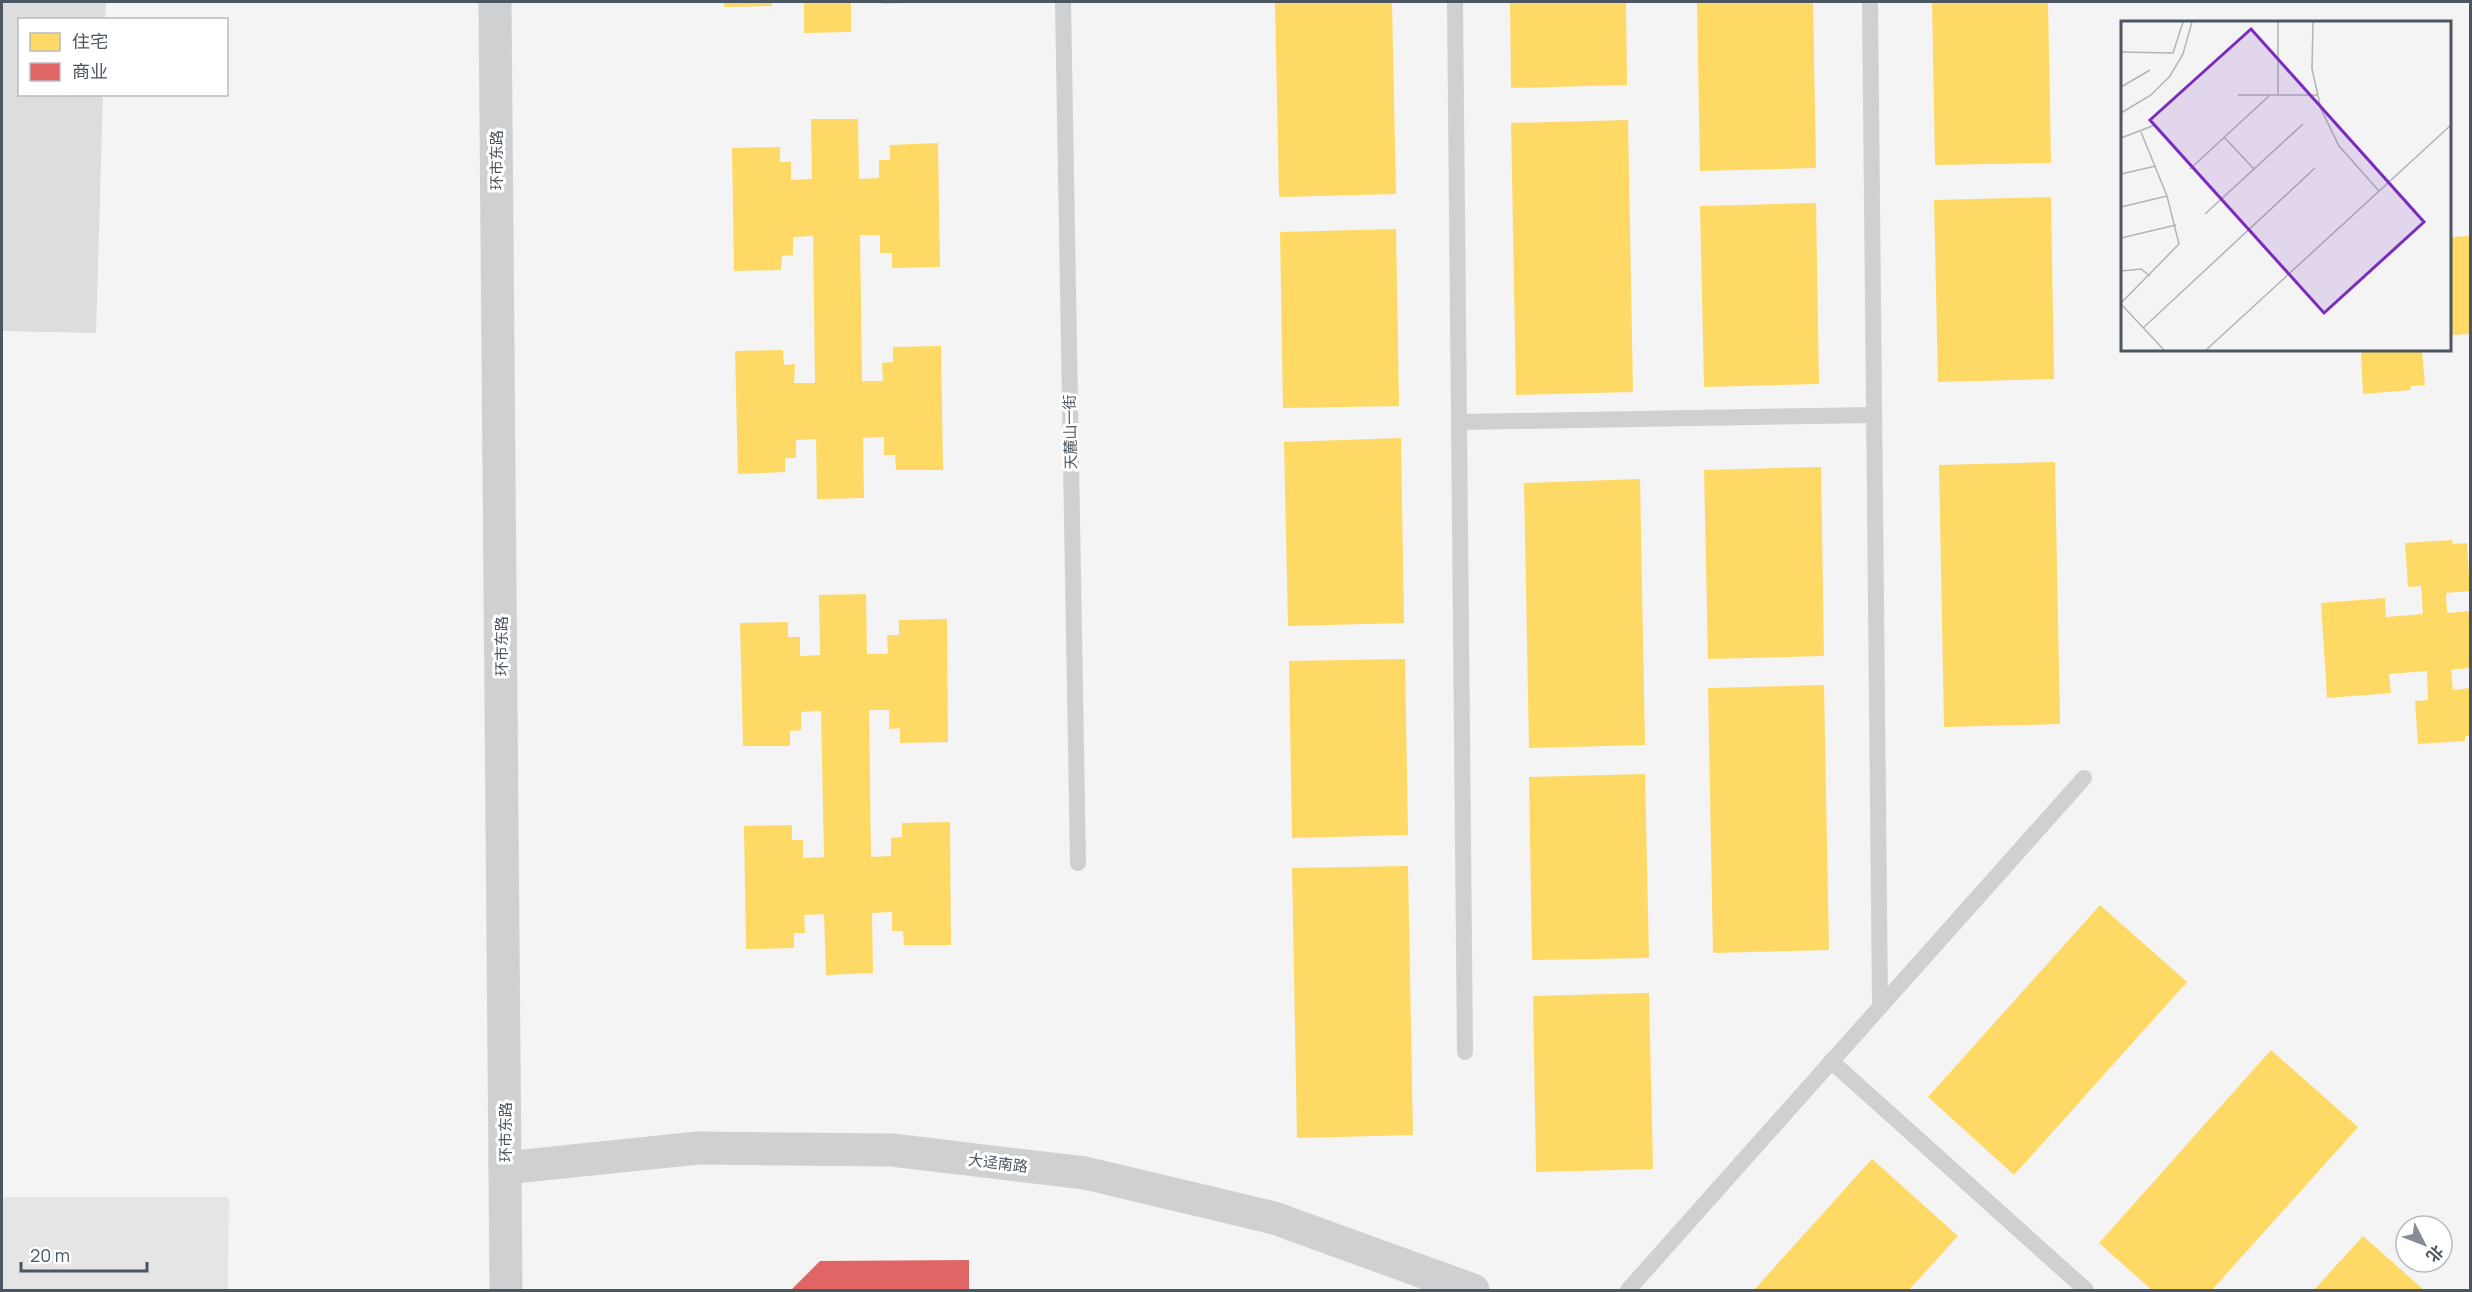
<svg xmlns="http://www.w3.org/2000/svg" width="2472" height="1292" font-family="Manrope,'Noto Sans SC',sans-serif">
  <rect width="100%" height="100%" fill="#f4f4f4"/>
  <!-- education -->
  <polygon fill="#e6e5e6" points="2,1197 229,1197 228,1290 2,1290"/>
  <!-- homes -->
  <g fill="#ffd966">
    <polygon points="724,2 772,2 772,6 724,7"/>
    <polygon points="804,2 851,2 851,32 804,33"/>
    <polygon points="882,2 907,2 907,3 882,4"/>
    <polygon points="1275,2 1392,2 1396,194 1279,197"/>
    <polygon points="1510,2 1626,2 1627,85 1511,88"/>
    <polygon points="1697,2 1813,2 1816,168 1700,171"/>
    <polygon points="1932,2 2048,2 2051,163 1935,165"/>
    <polygon points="811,119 858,119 859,179 879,178 879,160 890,160 890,145 938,143 940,267 892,268 892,253 880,253 880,235 860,235 862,381 883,381 882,363 893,362 893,347 941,346 943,470 896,470 895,455 884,455 884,437 863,438 864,498 817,499 816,439 796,440 796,458 785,458 785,472 738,474 735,351 783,350 784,365 795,364 794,383 815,383 813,236 793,237 793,255 782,256 781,270 734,271 732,148 780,147 780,162 791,162 791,180 812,179"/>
    <polygon points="1628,120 1633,392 1516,395 1511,123"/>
    <polygon points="2051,197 2054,379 1938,382 1934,200"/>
    <polygon points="1816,203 1819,384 1704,387 1700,206"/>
    <polygon points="1396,229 1399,406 1283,408 1280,232"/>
    <polygon points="2470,236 2470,334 2450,335 2450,237"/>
    <polygon points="2422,350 2425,385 2411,386 2410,390 2363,394 2361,351"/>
    <polygon points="1401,438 1404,623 1288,626 1284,442"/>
    <polygon points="2055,462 2060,724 1944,727 1939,465"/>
    <polygon points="1821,467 1824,656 1708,659 1704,470"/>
    <polygon points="1640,479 1645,745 1529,748 1524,483"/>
    <polygon points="2453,540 2452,544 2467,543 2470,591 2446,593 2447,613 2470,611 2470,668 2451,670 2453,690 2470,688 2470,736 2465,736 2465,741 2418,744 2415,701 2428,700 2427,671 2389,674 2391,693 2327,698 2321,603 2385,598 2386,617 2423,614 2421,586 2408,587 2405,543"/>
    <polygon points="866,594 867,654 888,654 887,635 899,635 899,620 947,619 948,742 900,743 900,728 889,729 889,710 869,710 871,857 891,856 891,838 902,837 902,823 950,822 951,945 904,945 903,931 892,931 892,912 872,913 873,973 826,975 824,914 804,915 805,933 794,933 794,948 746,949 744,826 792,825 792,840 803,840 803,858 824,857 821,711 801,712 801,730 790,731 790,746 743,746 740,623 788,622 788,637 800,637 800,656 820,655 819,595"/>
    <polygon points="1405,659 1408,835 1292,838 1289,661"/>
    <polygon points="1824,685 1829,950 1713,953 1708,688"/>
    <polygon points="1645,774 1649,958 1532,960 1529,777"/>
    <polygon points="1408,866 1413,1135 1297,1138 1292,868"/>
    <polygon points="2100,905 2187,982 2014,1175 1928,1097"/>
    <polygon points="1649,993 1653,1169 1536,1172 1533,996"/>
    <polygon points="2271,1050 2358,1127 2212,1290 2152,1290 2099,1243"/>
    <polygon points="1872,1159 1958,1236 1909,1290 1754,1290"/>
    <polygon points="2363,1236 2424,1290 2314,1290"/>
  </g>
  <!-- shops -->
  <polygon fill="#e06666" points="969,1260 969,1290 791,1290 820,1261"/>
  <!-- building -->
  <polygon fill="#ddddde" points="2,2 106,2 105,20 20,20 20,94 103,94 96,333 2,331"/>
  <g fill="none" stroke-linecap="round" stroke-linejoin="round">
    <!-- service -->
    <g stroke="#ced0d2" stroke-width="16">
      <polyline points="1063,2 1078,863"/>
      <polyline points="1455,2 1465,1052"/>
      <polyline points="1870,2 1880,1005"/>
      <polyline points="1459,422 1874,415"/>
      <polyline points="1831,1061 2086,1290"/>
      <polyline points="1628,1290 2084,778"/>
    </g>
    <!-- minor -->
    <polyline stroke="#ced0d2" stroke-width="33" points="505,1168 698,1148 892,1150 1085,1173 1274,1218 1473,1290"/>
    <!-- tertiary -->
    <polyline stroke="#ced0d2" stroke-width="33" points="495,2 506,1290"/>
  </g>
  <g text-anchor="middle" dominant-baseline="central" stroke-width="6" stroke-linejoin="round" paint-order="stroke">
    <!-- street labels -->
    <g font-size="15" fill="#4a5661" stroke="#fff">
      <text transform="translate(496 160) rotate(-90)">环市东路</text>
      <text transform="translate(1070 432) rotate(-91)">天麓山一街</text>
      <text transform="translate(501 646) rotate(-90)">环市东路</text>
      <text transform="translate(505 1132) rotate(-90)">环市东路</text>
      <text transform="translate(998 1163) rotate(7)">大迳南路</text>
    </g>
  </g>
  <!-- overview -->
  <g transform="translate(2121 21)">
    <rect width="330" height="330" fill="#f4f4f4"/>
    <path fill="none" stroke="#b0b5b9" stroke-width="1.5" d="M157,1v73M192,1l-1,47 9,40 18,37 40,45M0,31l52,1 10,-31M0,66l29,-17M117,74h79M0,92l30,-18 19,-19 13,-22 9,-32M103,116l30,32M0,117l34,-13M69,148l80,-74M0,153l35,-8M0,186l46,-11M84,193l98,-90M0,217l55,-13M0,250l20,-2 9,7M0,282l58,-59 -12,-48 -26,-64M0,283l43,46M22,307l172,-160M85,329l245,-225"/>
    <path fill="#7b2cbf" fill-opacity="0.15" stroke="#7b2cbf" stroke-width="3" d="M130,8l173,193 -100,91 -174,-193z"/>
    <rect width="330" height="330" fill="none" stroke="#4a5661" stroke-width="3"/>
  </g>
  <!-- border -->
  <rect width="2472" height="1292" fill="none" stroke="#4a5661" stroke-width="6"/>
  <!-- legend -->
  <rect x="18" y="18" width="210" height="78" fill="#ffffff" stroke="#b7bbc0" stroke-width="1.5"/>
  <rect x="30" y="33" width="30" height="18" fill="#ffd966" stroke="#b7bbc0" stroke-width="1.5"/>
  <text x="72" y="48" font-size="18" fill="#4a5661">住宅</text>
  <rect x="30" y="63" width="30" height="18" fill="#e06666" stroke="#b7bbc0" stroke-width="1.5"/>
  <text x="72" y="78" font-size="18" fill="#4a5661">商业</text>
  <!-- north arrow -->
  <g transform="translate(2424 1244) rotate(132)"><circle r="28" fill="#ffffff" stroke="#b7bbc0" stroke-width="1.5"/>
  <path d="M0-4.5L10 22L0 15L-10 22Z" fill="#868d94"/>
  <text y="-9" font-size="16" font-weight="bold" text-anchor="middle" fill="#4a5661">北</text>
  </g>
  <!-- scale -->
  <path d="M21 1262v9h126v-9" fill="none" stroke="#4a5661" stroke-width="3"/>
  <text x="30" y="1262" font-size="18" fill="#4a5661" stroke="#ffffff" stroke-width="4.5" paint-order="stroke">20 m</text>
</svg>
